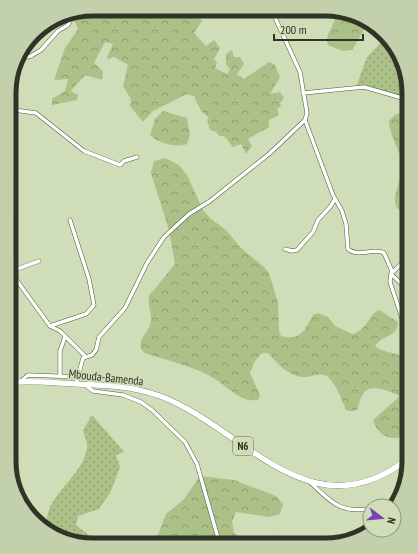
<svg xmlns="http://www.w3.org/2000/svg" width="418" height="554" font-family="'PT Sans Narrow',sans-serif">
  <defs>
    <pattern id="green-dots" width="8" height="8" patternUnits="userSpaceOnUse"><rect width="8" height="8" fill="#acc187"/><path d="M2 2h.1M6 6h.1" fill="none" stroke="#8c9e6e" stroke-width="1.8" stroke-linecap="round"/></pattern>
    <pattern id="forest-crowns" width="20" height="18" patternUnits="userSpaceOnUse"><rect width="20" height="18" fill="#acc187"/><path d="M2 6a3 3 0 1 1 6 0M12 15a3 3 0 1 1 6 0" fill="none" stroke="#8c9e6e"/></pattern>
  </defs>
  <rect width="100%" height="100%" fill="#cfdeb8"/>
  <!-- green -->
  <g fill="url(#green-dots)">
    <polygon points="385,38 400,56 409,100 356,87 367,57"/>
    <path d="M92,415l32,37 -8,3 4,12 -9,24 -12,18 -21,7 -2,9 15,12 1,7h-10l-34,-13c-9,-34 35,-52 39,-83 1,-5 -3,-13 -4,-18z"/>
  </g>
  <!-- forest -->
  <g fill="url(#forest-crowns)">
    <path d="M330,10h6l30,11 -3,11 -11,18 -9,1 -15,-6c-4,-12 6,-16 7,-28z"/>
    <polygon points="192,12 192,17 200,17 202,21 194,33 206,46 214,40 220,48 214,59 217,63 215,68 227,74 230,69 226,65 226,54 232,50 234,57 240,57 244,64 237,74 244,79 269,62 275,65 280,77 270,94 280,92 284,98 280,103 281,106 277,109 279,115 269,120 269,127 248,139 252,146 246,154 241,144 233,147 224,136 219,136 216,132 210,130 207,120 209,118 201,111 194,96 187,94 153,111 143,122 130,106 131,99 123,86 128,65 114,57 108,59 107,57 113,44 105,42 94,63 103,71 102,80 85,75 71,91 78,95 77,100 52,105 52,99 65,91 68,79 54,80 65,48 78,29 71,13"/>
    <path d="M163,111l24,7 3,17 -3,9c-10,4 -30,-1 -37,-9l5,-16z"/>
    <path d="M409,113v99c-5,0 -11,-1 -13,-6 -5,-11 9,-30 6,-43 -3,-15 -12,-26 -13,-42l7,-7z"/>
    <path d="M165,158l14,7 8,10 16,35 7,8 17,13 14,17 23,19 5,6 9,30 1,27 2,6c20,5 23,-5 32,-21l5,-2 10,4 7,9 17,8c16,-4 15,-18 27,-24l19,12c0,15 -16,13 -23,24 9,8 23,5 34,15v62l-6,11 -5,4c-14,1 -21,-6 -25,-18l27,-24c-9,-4 -30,-14 -37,-2 -3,4 -4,11 -6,16l-6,1 -5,-1c-5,-11 -9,-25 -18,-33 -8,-6 -17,1 -25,0 -15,-1 -26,-14 -35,-24h-6l-7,8 -5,12 10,22 -2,5c-17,3 -30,-13 -43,-21 -21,-13 -47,-18 -70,-26l-4,-4c-3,-13 10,-17 10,-29 1,-11 -8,-22 3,-30l21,-26 -6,-34 -18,-57 3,-12z"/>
    <path d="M200,476l34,4 42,16 7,8 -3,10 -11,3 -33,-5 -4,10 2,11c19,15 23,4 43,3 7,-1 15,2 22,3l1,6h-146l12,-31 18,-15z"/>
  </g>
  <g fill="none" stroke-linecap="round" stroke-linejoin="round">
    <!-- minor casing -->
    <g stroke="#4e5a39" stroke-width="4.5">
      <g id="minor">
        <polyline points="19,59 31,56 41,50 58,31 68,25 72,17"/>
        <polyline points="303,93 364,87 409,100"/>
        <polyline points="14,110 36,113 84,151 120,165 124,161 137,157"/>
        <path d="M305,120l28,75 9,16 4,13 2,25c10,9 26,-2 36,4l8,18 -1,3 18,17"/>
        <polyline points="10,136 20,53"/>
        <polyline points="285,249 292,251 297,250 313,232 318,220 330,207 335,199"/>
        <polyline points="9,272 15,278 50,326 60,331 85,356"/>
        <polyline points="9,272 39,261"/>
        <polyline points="50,326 86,314 94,305 89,279 70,220"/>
        <polyline points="409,330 402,318 390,282 391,274 402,263 409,242"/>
        <polyline points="60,375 60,351 65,337"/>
        <polyline points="20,382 28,375 79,377"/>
        <polyline points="76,384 83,358 92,355 96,350 99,337 125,308 147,263 164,237 189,214 210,201 269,154 305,120 307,113 300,72 272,11"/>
        <polyline points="84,384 93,391 123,395 141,402 152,410 185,442 197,464 220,545"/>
        <path d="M310,482c21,20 29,31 60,27"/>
        <polyline points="394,506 395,506"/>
      </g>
    </g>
    <!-- highway casing -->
    <g stroke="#4e5a39" stroke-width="6">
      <path id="highway" d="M9,383c22,-3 45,0 67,1 28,1 56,2 84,12 85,32 150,140 249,62"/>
    </g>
    <!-- minor -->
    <use href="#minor" stroke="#fff" stroke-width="3.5"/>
    <!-- highway -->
    <use href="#highway" stroke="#fff" stroke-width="5.5"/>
  </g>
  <g text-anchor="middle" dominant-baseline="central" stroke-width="3.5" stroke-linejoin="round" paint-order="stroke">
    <!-- shield labels -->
    <rect fill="#cfdeb8" stroke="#5f6752" stroke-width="1" x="233" y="437" width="20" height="18" rx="3"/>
    <g font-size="11" font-weight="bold" fill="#2f3426">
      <text x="243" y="446">N6</text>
    </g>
    <!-- street labels -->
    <g font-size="12" fill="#2f3426" stroke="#cfdeb8">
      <text transform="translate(106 377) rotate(6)">Mbouda-Bamenda</text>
    </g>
  </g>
  <!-- crop -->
  <path d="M0 0H418V554H0ZM93 16H325A77 77 0 0 1 402 93V461A77 77 0 0 1 325 538H93A77 77 0 0 1 16 461V93A77 77 0 0 1 93 16Z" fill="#c2d0ac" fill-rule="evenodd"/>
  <path fill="none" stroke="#2f3426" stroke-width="5" d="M93 16H325A77 77 0 0 1 402 93V461A77 77 0 0 1 325 538H93A77 77 0 0 1 16 461V93A77 77 0 0 1 93 16Z"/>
  <!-- north arrow -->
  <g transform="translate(382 518) rotate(106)"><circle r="19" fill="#cfdeb8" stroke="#8f9a7e"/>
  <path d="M0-3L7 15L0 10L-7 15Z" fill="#7c3fb5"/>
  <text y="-6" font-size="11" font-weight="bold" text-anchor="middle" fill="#2f3426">N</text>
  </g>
  <!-- scale -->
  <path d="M274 34v6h89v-6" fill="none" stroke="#2f3426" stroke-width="2"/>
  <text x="280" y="34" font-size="12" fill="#2f3426" stroke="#cfdeb8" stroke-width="3" paint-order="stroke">200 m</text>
</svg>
